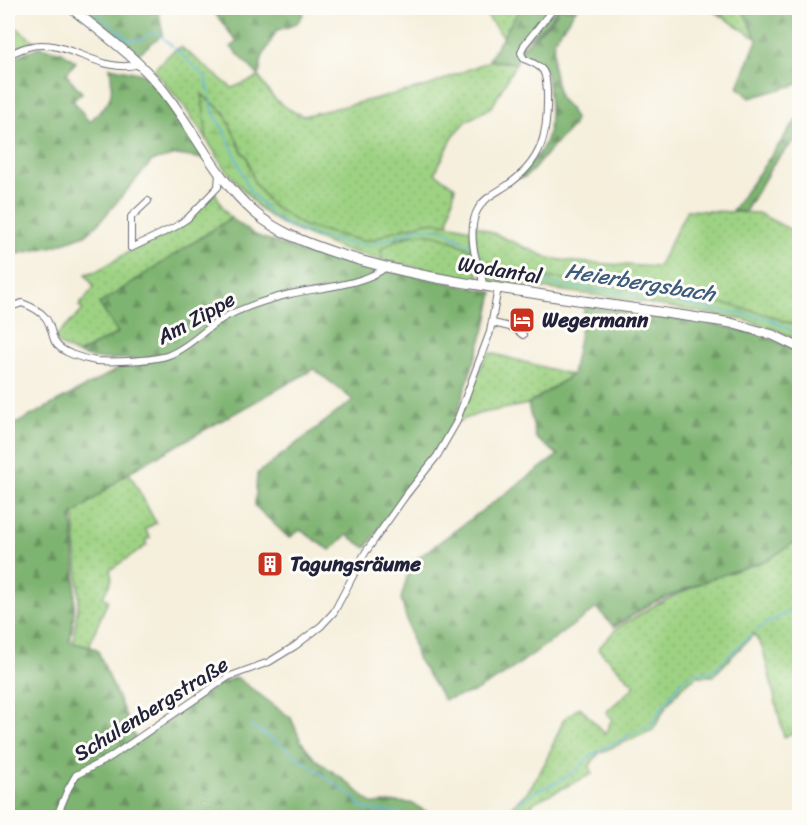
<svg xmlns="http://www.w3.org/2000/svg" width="807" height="825" font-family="Sriracha,sans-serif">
  <defs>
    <pattern id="grass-dots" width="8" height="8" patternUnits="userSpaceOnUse" patternTransform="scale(1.5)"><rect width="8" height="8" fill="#9ed283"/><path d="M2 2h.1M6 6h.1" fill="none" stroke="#88b472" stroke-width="1.8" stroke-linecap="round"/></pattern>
    <pattern id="forest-firs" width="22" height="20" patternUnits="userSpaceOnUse" patternTransform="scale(1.5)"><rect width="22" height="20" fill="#7eb471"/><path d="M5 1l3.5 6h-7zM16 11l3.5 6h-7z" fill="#67925e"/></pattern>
    <pattern id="wetland-marsh" width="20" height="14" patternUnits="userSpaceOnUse" patternTransform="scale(1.5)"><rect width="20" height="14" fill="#9ed283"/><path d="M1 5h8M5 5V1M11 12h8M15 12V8" fill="none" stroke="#88b472"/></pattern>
  </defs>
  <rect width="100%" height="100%" fill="#fdfcf7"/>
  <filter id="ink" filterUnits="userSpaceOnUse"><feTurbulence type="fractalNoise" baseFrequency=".0167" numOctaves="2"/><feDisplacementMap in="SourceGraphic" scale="12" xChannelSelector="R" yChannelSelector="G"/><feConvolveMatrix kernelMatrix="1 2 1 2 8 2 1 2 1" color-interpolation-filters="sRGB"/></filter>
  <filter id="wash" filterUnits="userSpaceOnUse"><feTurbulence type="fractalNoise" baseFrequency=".008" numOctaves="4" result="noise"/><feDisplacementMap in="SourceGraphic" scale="24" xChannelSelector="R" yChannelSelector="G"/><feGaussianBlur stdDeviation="1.35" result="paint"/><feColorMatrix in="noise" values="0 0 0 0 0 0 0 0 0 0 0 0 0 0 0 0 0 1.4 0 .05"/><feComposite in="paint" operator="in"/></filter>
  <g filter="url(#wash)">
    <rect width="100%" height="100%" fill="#f5efdc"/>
    <!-- grass -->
    <g fill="url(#grass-dots)" stroke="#607a5f" stroke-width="1.5">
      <polygon points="481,8 520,8 503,37"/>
      <polygon points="709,8 742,8 757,39"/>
      <polygon points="8,21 34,41 8,52"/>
      <path d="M181,47l51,41 27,-11c13,22 21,29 44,39l125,-30 61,-25 27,2 -24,44 -24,13 -14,15 -19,38 20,14 -7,37 -21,-2 -36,10 -18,8 -10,1 -59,-15 -32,-20 -11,-14 -7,-10 -7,-25 -5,-6 -18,-39 -21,-17 4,45 -23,-34 -31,-36 19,-18z"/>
      <polygon points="215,192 224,210 231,218 100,304 118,333 77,354 58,344 55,337 83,310 79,306 94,287 86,274 97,271 134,249 176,229"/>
      <polygon points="687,210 758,213 799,234 799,328 644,292 577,280 530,276 478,260 475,244 475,225 549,258 575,262 658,267"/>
      <polygon points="421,232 439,235 472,250 479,277 477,280 382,260 381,250 391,242"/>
      <polygon points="487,352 572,375 528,404 478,414 457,422 469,398"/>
      <polygon points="129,472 156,523 145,529 150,538 145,540 147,545 110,570 112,579 103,597 108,600 90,643 91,647 73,643 79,598 74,514"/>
      <polygon points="799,539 799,730 784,737 763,649 754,634 713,676 697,676 682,687 667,705 653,730 599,753 590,765 592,774 534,802 526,814 520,817 509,817 508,810 528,791 536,779 545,763 564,719 580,707 605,734 612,719 606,712 635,686 598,649 617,628 655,605 712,578 768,560"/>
    </g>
    <!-- forest -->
    <g fill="url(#forest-firs)" stroke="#506b56" stroke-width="1.5">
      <polygon points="79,8 158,8 163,34 137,55"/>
      <path d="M211,8h92c2,15 -13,19 -26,22l-15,28 -3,18 -28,-29 6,-5z"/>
      <path d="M520,8h37c-6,15 -18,22 -30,32 -5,5 -7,16 -11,23l-27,-3z"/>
      <path d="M559,8h18l-23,32 -1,27 6,30 11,12 5,10 -3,8 -20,20 -19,23 -8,7 -7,1c8,-9 17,-19 24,-29 13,-21 7,-56 4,-79l-25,-16c8,-19 30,-26 38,-46z"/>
      <polygon points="742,8 799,8 799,84 750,98 738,87 757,40"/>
      <path d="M39,47l23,5 14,10 -10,12 16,19 -9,7 16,22c23,-21 25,-24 21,-55l33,7 24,27 38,58 -28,-4 -25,6 -54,63 -13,11 -30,11 -47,10v-197z"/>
      <polygon points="799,116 799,136 774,163 745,212 732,211"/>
      <path d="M231,218l24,17 51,19 187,38 -6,30 -33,101 -11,20 -27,34 -50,71 -19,-13 -17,15 -30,-20 -11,8 -34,-32 2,-32 96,-74 -39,-31 -185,103 -57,44c3,44 6,83 -2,126l27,7 40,93 82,-58 17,-7 55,41 10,23 13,17 37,27 16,15 7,4 22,-2 15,1 25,14 -428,1v-390l129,-69h-42l-17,-5 40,-21 -19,-29z"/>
      <polygon points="585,306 718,325 765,336 799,352 799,539 768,560 713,578 652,603 614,627 597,608 505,674 474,692 444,700 417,658 401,599 411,563 558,455 536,438 528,404 572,375"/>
    </g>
    <!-- wetland -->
    <g fill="url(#wetland-marsh)" stroke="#607a5f" stroke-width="1.5">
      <path d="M202,95l22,17 18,40 5,5 7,25 7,10 11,14 32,20 58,15 11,-1 18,-8 36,-10 17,1 26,6 2,21c-35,-17 -57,-27 -91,0l1,10 -38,-10 -57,-23 -15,-9 -14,-11 -34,-40 -17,-27z"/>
      <polygon points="478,260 530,276 578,280 731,305 768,315 799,327 799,341 779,331 745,320 629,300 485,280"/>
    </g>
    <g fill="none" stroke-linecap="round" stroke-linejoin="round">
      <!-- stream -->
      <g stroke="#67b4e0" stroke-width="1.5">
        <polyline points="90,8 130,40 143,39 155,31 172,46"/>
        <polyline points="175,48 206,78 214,114 227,136 250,191 274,217 295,229 334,241 368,246 420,228 444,230 470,245"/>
        <polyline points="480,255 488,267 496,274 564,286 660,298 699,307 743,314 769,319 800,335"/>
        <polyline points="756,631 768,623 800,606"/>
        <polyline points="251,726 277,742 352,796 363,809 409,814 417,818"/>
        <polyline points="518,802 526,798 535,791 556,783 573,773 589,757 606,747 652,724 664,704 682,681 692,673 712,671 751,635"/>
        <polyline points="495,818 502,812"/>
      </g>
    </g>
  </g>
  <g filter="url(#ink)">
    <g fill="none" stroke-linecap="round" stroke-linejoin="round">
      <!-- street casing -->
      <g stroke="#6c6a73" stroke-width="8">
        <g id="street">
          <path d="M8,55c11,-5 23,-11 35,-10 33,1 62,29 96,19"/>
          <polyline points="148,201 131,217 131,248 175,227 188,218 218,187 219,173"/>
          <path d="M483,286c0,-9 -4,-18 -7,-27 -4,-14 -6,-37 2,-50 6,-11 19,-17 28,-23 37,-25 42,-52 41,-93 -1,-22 -2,-26 -23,-34l-3,-6 3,-8 30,-37"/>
          <path d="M8,308l14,-5c8,3 17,7 23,14 6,7 6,17 10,25 6,11 29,17 41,19 16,1 58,0 73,-6 18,-7 32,-22 48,-33 21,-14 49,-22 73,-28 26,-6 75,-9 96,-27"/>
          <polyline points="493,323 514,328 523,335"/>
          <polyline points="56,818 68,789 76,775 109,758 228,677 269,662 295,646 321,626 334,612 365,553 406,495 437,456 456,423 490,332 498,288"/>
        </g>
      </g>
      <!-- secondary casing -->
      <g stroke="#6c6a73" stroke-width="11">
        <path id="secondary" d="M71,8c31,25 65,49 91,81 32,40 53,89 92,123 24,21 55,32 85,42 60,19 123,29 186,38 68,11 137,20 206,31l42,12 27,13"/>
      </g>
      <!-- street -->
      <use href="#street" stroke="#fff" stroke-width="6"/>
      <!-- secondary -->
      <use href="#secondary" stroke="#fff" stroke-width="9"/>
    </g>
  </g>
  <!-- icons -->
  <defs>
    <g id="hotel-square" transform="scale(1.35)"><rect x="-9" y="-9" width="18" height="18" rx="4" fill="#c8321e" stroke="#fdfcf7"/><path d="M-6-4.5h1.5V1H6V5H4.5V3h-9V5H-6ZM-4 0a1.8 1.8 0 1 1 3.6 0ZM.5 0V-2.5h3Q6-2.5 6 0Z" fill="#fff"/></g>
    <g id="building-square" transform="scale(1.35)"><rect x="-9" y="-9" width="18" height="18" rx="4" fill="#c8321e" stroke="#fdfcf7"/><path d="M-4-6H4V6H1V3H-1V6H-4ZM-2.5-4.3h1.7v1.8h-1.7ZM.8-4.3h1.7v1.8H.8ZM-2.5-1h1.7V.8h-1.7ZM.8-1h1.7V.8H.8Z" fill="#fff"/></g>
  </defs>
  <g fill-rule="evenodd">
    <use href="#hotel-square" x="522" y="320"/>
    <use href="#building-square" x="270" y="564"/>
  </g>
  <g text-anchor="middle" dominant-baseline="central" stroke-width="6" stroke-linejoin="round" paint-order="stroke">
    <!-- street labels -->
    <g font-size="21" fill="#22223b" stroke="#fdfcf7">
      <text transform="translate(500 270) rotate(9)">Wodantal</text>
      <text transform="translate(196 318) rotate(-29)">Am Zippe</text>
      <text transform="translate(151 709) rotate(-32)">Schulenbergstraße</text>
    </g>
    <!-- poi labels -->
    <g font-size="21" font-weight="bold" fill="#22223b" stroke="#fdfcf7" text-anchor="start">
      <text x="542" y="320">Wegermann</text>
      <text x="290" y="564">Tagungsräume</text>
    </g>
    <!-- water labels -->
    <g font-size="22" font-style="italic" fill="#3e5c7d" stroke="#fdfcf7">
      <text transform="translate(640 282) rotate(9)">Heierbergsbach</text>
    </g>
  </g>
  <!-- margin -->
  <rect width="807" height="825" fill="none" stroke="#fdfcf7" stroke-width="30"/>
</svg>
